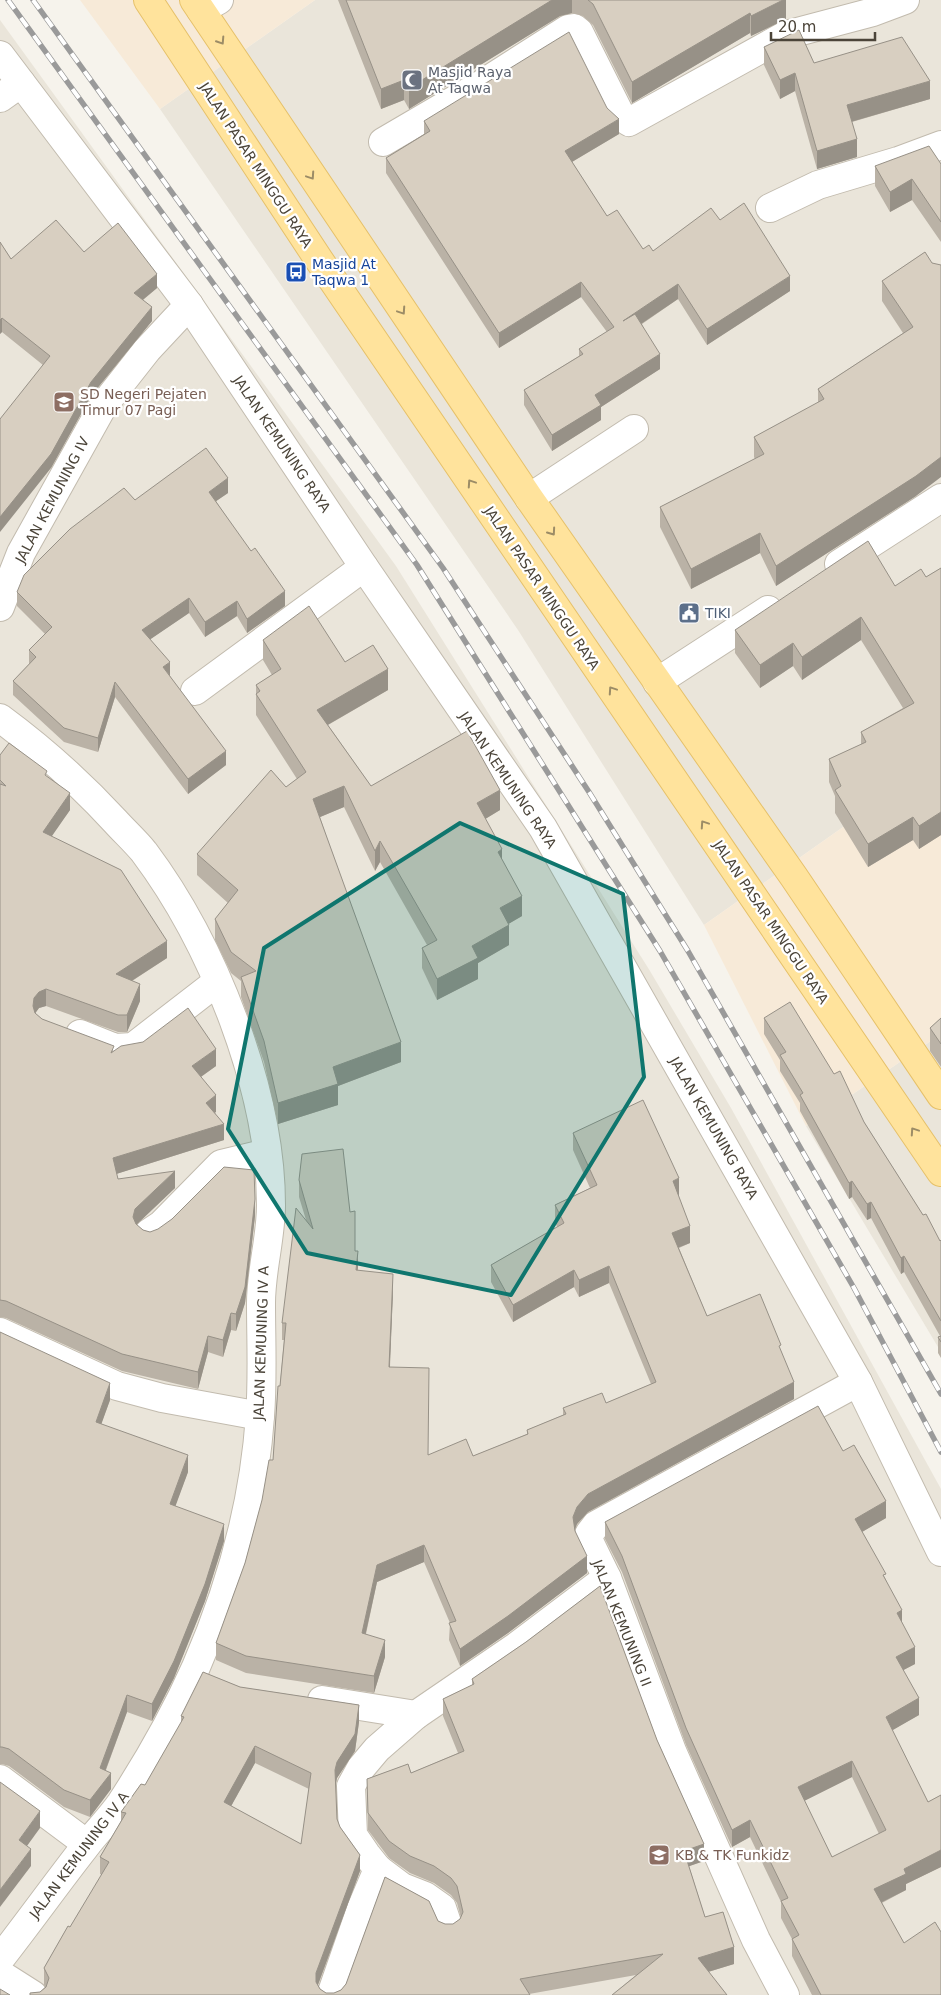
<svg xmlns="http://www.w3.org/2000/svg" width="941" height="1995" font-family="'DejaVu Sans',sans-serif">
  <rect width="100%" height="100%" fill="#f6f3ec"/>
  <!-- residential -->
  <g fill="#eae5da">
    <polygon points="315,0 941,0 941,758 704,925 518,630 160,109"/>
    <polygon points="0,20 396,566 650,971 731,1108 941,1489 941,1995 0,1995"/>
    <polygon points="941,1034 941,1352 806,1126"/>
  </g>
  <!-- commercial -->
  <g fill="#f7ead8">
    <polygon points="80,0 315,0 160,109"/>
    <polygon points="941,758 941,1034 806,1126 704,925"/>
  </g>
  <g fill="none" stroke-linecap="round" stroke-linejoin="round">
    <!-- street casing -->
    <g stroke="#c2bbae" stroke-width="30">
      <g id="street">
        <polyline points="201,10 219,0"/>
        <polyline points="0,55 189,305 364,567 543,828 858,1382 941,1552"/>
        <polyline points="0,98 21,83"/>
        <polyline points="383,142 482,84 568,29 574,28 579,32 621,116 629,122 786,35 873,12 905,0"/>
        <polyline points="770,208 818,185 898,161 941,145"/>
        <polyline points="529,498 634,429"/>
        <polyline points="839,564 941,498"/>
        <polyline points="0,607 21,553 103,406 147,350 189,305"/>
        <polyline points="657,682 768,610"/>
        <polyline points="195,691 364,567"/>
        <path d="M0,718c42,31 80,65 115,103 9,10 20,20 29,31 69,92 127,238 127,353 0,33 -10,65 -10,98 0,38 2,76 -1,113 -6,88 -29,171 -64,251 -21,47 -47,93 -75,136 -11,16 -25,29 -36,44 -29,37 -56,75 -85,112"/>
        <polyline points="80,1034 115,1048 133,1047 217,982"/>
        <polyline points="149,1233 161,1225 221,1164 267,1153"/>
        <polyline points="0,1332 117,1386 162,1398 260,1416"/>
        <polyline points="322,1700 416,1715"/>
        <polyline points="0,1779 87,1844"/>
        <polyline points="448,1926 442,1908 425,1896 402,1887 378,1869 366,1854 353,1835 351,1786 361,1768 377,1749 416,1715 517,1646 607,1578"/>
        <polyline points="0,1974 33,1995"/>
        <polyline points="331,1995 361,1909 378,1869"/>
        <polyline points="785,1995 756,1940 672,1751 607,1578 589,1541 589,1534 596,1525 858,1382"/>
      </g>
    </g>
    <!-- primary casing -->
    <g stroke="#e6c16a" stroke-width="30">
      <g id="primary">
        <polyline points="148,0 319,260 941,1172"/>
        <polyline points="194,0 529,498 794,877 941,1095"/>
      </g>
    </g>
    <!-- street -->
    <use href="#street" stroke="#fff" stroke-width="28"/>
    <!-- primary -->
    <use href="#primary" stroke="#ffe39c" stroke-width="28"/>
    <!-- rail casing -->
    <g stroke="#9a9a9a" stroke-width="5.5">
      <g id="rail">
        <polyline points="8,0 417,565 660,951 854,1288 941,1452"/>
        <polyline points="33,0 443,568 589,792 688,951 941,1394"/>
      </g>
    </g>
    <!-- rail -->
    <use href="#rail" stroke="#fff" stroke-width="4" stroke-dasharray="11" stroke-linecap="butt"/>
  </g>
  <!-- wall -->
  <g fill="#bab2a6" fill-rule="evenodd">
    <polygon points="338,0 786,0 786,19 751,36 750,33 632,103 593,25 583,16 572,13 560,16 409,109 404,100 381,109"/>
    <polygon points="764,47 814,63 930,99 852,122 857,157 817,169 795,91 780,99 764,65"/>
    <polygon points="424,121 619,134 572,162 607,216 643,249 653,251 720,220 790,291 707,345 678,299 642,324 660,369 601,407 601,420 552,451 524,405 524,390 579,356 579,349 607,332 581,297 499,348 386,173 386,158 424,134"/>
    <polygon points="941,164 941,242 912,200 890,212 875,186 875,166"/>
    <polygon points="0,242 11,259 84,252 157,288 143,300 152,321 91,396 51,468 43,365 2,332 0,334"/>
    <polygon points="925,252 916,496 776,586 760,553 691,589 660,527 660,507 755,459 754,457 754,437 818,403 818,389 903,333 882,301 882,281"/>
    <polygon points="228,493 216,501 285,606 247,633 237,616 205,637 189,613 150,639 170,676 226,765 188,794 115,697 98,752 64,742 13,695 13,681 29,664 29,650 45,634 17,606 17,592 135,500"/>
    <polygon points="941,568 941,835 919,849 913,840 868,867 835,813 835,796 829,782 829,759 861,745 861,732 903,708 861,640 802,680 793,666 760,688 735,653 735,630 926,577"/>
    <polygon points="263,640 345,662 388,690 328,725 371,786 500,810 485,819 502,860 522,916 508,924 509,945 478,963 478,979 437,1000 422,968 422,948 427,945 380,862 375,871 344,807 320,817 401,1062 338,1086 338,1105 278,1124 264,1062 241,997 241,981 231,973 215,940 215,919 228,903 197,875 197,854 297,779 256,715 256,685 272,675 263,660"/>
    <polygon points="0,755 47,777 70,810 51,836 167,958 132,981 140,1001 127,1032 118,1032 46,1006 39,1008 35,1013 42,1019 114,1051 216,1066 201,1077 216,1112 215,1112 224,1140 116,1174 118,1179 175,1188 136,1225 143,1230 150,1232 255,1216 245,1303 236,1331 231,1330 223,1357 208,1352 198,1389 122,1371 6,1318 0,1317"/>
    <polygon points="764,1018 864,1122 923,1215 940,1241 941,1240 941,1358 938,1353 938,1337 940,1336 904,1272 901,1274 871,1218 867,1220 852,1197 849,1199 800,1111 800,1103 780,1071 780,1060 764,1034"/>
    <polygon points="941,1018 941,1067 930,1051 930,1028"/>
    <polygon points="573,1133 679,1195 678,1196 690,1243 679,1248 707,1316 781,1351 794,1399 588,1512 577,1524 575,1530 587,1573 508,1633 460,1666 449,1640 450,1623 424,1562 377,1582 366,1634 385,1657 374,1693 246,1673 216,1660 216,1643 245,1563 273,1460 284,1340 282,1340 282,1323 306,1220 299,1197 299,1180 350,1212 357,1270 393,1291 390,1367 428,1455 473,1456 527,1434 527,1430 563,1415 563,1408 606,1403 651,1384 609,1283 579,1297 574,1287 513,1322 491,1282 491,1265 557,1227 555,1222 555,1205 590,1188 573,1150"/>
    <polygon points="0,1332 110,1400 101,1424 188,1472 175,1506 224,1541 205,1601 174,1678 152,1721 127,1712 106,1770 111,1789 90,1817 64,1807 9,1766 2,1764 0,1764"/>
    <path d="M843,1451l43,67 -24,14 24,48 16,43 13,41 -12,6 16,45 -27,15 36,72 13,-7v72l-35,17v6l-24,13 22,40 37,52h-129l-20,-39v-17l-11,-21v-16l-31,-65 -18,10 -46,-102 -64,-173 -17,-33v-17zM852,1777l27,57 -47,23 -28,-56z"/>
    <path d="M600,1586l57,154 47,104v17l-15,5 16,51 18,-5 11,35v17l-26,8 19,23h-115l24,-20 -107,19 1,1h-500v-2l10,-1 5,-5 -1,-2v-17l24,-42 2,1 32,-52 -2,-1v-17l21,-36v-9l20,-28 4,1 36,-62v-7l22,-44 37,15 119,18v17l-4,29 -18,27 -1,6 1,35 3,8 20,28v16l-42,114 2,4 6,4h8l7,-3 5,-6 39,-107 44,24 9,20 7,3h8l7,-5 1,-1 -4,-15 -6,-8 -17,-12 -24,-10 -21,-15 -21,-28 -1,-51 41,-15 3,9 47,-20 -15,-37v-17l29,-14v-6l54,-37zM255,1763l54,26 -8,55 -70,-38z"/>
  </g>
  <!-- shaded-wall -->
  <g fill="#979187">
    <polygon points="552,0 572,0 572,13 560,16 409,109 409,88"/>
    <polygon points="783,0 786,0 786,19 751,36 751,16"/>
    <polygon points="750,13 750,33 632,103 632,82"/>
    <polygon points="795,73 795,91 780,99 780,80"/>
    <polygon points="404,80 404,100 381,109 381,89"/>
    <polygon points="930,81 930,99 847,123 847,105"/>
    <polygon points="619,119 619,134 565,166 565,151"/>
    <polygon points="857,139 857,157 817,169 817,151"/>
    <polygon points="912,179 912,200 890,212 890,192"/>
    <polygon points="157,274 157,288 134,307 134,293"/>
    <polygon points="790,276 790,291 707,345 707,329"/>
    <polygon points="581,282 581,297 499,348 499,333"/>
    <polygon points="678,284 678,299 623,336 623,321"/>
    <polygon points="152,307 152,321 91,396 51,468 0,532 0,517 91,382"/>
    <polygon points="2,318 2,332 0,334 0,320"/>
    <polygon points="660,354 660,369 601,407 601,420 552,451 552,435 595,395"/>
    <polygon points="941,457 941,477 916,496 776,586 776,566"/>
    <polygon points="228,478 228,493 209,506 209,492"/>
    <polygon points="760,533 760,553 691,589 691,569"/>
    <polygon points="285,591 285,606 247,633 247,619"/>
    <polygon points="189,598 189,613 142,645 142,630"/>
    <polygon points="237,601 237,616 205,637 205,622"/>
    <polygon points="861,617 861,640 802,680 802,657"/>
    <polygon points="793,643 793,666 760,688 760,665"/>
    <polygon points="170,662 170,676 163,667"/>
    <polygon points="388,669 388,690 317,731 317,710"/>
    <polygon points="115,682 115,697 98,752 98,738"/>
    <polygon points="226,751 226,765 188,794 188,779"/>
    <polygon points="344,786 344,807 313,820 313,799"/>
    <polygon points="500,790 500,810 477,824 477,803"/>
    <polygon points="70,793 70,810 43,849 43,832"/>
    <polygon points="941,812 941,835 919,849 919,826"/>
    <polygon points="913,817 913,840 868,867 868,844"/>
    <polygon points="380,841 380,862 375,871 375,851"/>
    <polygon points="502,849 502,870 498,852"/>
    <polygon points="522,896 522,916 500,929 500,908"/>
    <polygon points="509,925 509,945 478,963 478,979 437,1000 437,979 472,946"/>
    <polygon points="167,941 167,958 116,991 116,974"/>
    <polygon points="140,984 140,1001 127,1032 127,1015"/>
    <polygon points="46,989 46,1006 39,1008 34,1015 33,1006 34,998 39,992"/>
    <polygon points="401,1042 401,1062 338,1086 338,1105 278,1124 278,1103 333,1067"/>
    <polygon points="216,1049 216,1066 192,1083 192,1066"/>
    <polygon points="216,1095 216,1112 206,1119 206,1103"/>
    <polygon points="224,1124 224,1140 113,1175 113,1158"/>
    <polygon points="175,1171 175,1188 135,1226 133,1217 135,1209"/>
    <polygon points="679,1178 679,1195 673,1198 673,1181"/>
    <polygon points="852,1181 852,1197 849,1199 849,1183"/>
    <polygon points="255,1199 255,1216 245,1303 236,1331 236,1314"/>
    <polygon points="871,1202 871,1218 867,1220 867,1204"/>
    <polygon points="690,1226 690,1243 672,1250 672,1233"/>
    <polygon points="358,1251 358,1268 356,1287 356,1270"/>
    <polygon points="904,1256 904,1272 901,1274 901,1258"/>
    <polygon points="609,1266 609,1283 579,1297 579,1280"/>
    <polygon points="574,1270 574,1287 513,1322 513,1305"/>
    <polygon points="393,1274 393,1291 389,1384 389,1367"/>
    <polygon points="231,1313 231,1330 223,1357 223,1340"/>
    <polygon points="208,1336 208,1352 198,1389 198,1372"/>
    <polygon points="794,1382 794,1399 588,1512 577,1524 573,1534 573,1517 577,1507 588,1494"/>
    <polygon points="110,1383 110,1400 96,1439 96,1422"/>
    <polygon points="188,1455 188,1472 170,1521 170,1504"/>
    <polygon points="886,1501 886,1518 855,1536 855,1519"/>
    <polygon points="224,1524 224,1541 205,1601 174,1678 152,1721 152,1704"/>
    <polygon points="424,1545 424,1562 377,1582 362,1650 362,1633 377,1565"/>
    <polygon points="587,1556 587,1573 508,1633 460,1666 460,1649"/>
    <polygon points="902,1610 902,1627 897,1613"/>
    <polygon points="385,1640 385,1657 374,1693 374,1676"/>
    <polygon points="915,1647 915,1664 896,1674 896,1657"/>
    <polygon points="127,1695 127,1712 100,1785 100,1768"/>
    <polygon points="919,1698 919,1715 886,1734 886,1717"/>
    <polygon points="359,1705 359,1722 355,1751 337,1778 335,1787 335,1770 337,1762"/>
    <polygon points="255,1746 255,1763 224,1819 224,1802"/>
    <polygon points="852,1761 852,1777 798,1804 798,1787"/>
    <polygon points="111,1773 111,1789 90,1817 90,1800"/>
    <polygon points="40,1811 40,1828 19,1857 19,1840"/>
    <polygon points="750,1820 750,1837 732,1847 732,1830"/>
    <polygon points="704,1844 704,1861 684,1868 684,1851"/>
    <polygon points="31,1849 31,1866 0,1907 0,1890"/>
    <polygon points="941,1850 941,1867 906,1884 906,1890 874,1906 874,1889 904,1869"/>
    <polygon points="360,1855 360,1871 316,1990 316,1995 316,1973"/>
    <polygon points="734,1947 734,1964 698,1975 698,1958"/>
  </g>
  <!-- building -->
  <g fill="#d8cfc1" stroke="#979187" fill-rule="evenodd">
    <polygon points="346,0 552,0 409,88 404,80 381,89"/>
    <polygon points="588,0 783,0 751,16 750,13 632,82 593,4"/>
    <polygon points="799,30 814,63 902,37 930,81 847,105 857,139 817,151 795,73 780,80 764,47"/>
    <polygon points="569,32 607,108 619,119 565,151 607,216 617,210 643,249 649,245 653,251 711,208 720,220 744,203 790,276 707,329 678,284 623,321 635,314 660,354 595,395 601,405 552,435 524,390 583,354 579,349 614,327 581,282 499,333 386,158 430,131 424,121"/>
    <polygon points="929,146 941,164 941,222 912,179 890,192 875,166"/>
    <polygon points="56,220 84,252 118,223 157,274 134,293 152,307 91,382 51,454 0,517 0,419 50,356 2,318 0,320 0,242 11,259"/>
    <polygon points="925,252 932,263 941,265 941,457 916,476 776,566 760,533 691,569 660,507 764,454 754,437 824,399 818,389 913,327 882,281"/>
    <polygon points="206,448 228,478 209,492 251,551 255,548 285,591 247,619 237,601 205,622 189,598 142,630 170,662 163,667 226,751 188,779 115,682 98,738 64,728 13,681 36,657 29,650 52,627 17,592 24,575 70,529 124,488 135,500"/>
    <polygon points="868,541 895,586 921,569 926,577 941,568 941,812 919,826 913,817 868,844 835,790 841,786 829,759 866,742 861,732 914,703 861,617 802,657 793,643 760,665 735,630"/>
    <polygon points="309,606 345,662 373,645 388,669 317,710 371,786 467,731 500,790 477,803 502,849 498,852 522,896 500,908 509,925 472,946 478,958 437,979 422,948 437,940 380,841 375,851 344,786 313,799 401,1042 333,1067 338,1084 278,1103 264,1041 241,977 256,971 231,952 215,919 238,890 197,854 271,770 286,787 306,772 256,694 260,691 256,685 281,669 263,640"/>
    <polygon points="9,743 47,771 45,775 70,793 43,832 121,870 167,941 116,974 140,984 127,1015 118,1015 46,989 39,992 34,998 33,1006 35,1013 42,1019 114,1046 111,1053 121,1046 143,1042 188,1008 216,1049 192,1066 216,1095 206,1103 224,1124 113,1158 118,1179 175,1171 135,1209 133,1217 136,1224 143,1230 150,1232 158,1229 172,1219 224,1167 254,1170 255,1199 245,1287 236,1314 231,1313 223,1340 208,1336 198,1372 122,1354 6,1301 0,1300 0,784 6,786 0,780 0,755"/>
    <polygon points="790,1002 834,1074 840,1071 864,1122 923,1215 926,1214 940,1241 941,1240 941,1321 904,1256 901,1258 871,1202 867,1204 852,1181 849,1183 800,1095 803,1093 780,1055 786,1052 764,1018"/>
    <polygon points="941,1018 941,1044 930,1028"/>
    <polygon points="643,1100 679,1178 673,1181 690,1226 672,1233 707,1316 760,1294 781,1345 779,1346 794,1382 588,1494 577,1507 573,1517 575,1531 587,1556 508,1616 460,1649 449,1623 456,1621 424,1545 377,1565 362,1633 385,1640 374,1676 246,1656 216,1643 245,1563 262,1500 269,1460 273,1460 278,1386 280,1386 286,1323 282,1323 296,1208 313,1229 299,1180 302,1154 343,1149 350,1212 355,1211 355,1251 358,1251 356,1270 393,1274 389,1367 429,1368 428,1455 466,1439 473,1456 528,1434 527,1430 566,1414 563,1408 602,1393 606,1403 656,1382 609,1266 579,1280 574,1270 513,1305 491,1265 564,1223 555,1205 597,1185 573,1133"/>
    <polygon points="0,1332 110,1383 96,1422 188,1455 170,1504 224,1524 205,1584 174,1661 152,1704 127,1695 100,1768 111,1773 90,1800 64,1790 9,1749 2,1747 0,1747"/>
    <polygon points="941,1336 941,1342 938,1337"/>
    <path d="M818,1406l25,45 11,-6 32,56 -31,18 31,55 -3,1 19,35 -5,3 18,34 -19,10 23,41 -33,19 42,85 13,-7v55l-37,19 2,5 -32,15 30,54 31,-21 6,10v63h-120l-29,-56 7,-4 -18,-34 7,-3 -38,-78 -18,10 -46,-102 -64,-172 -17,-34zM852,1761l34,69 -54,27 -34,-70z"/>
    <path d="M600,1586l57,154 47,104 -20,7 21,66 18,-5 11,35 -36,11 29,37h-115l51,-41 -143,25 10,16h-500v-2l10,-1 6,-5 3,-9 -5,-10 24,-42 2,1 39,-65 -9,-5 26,-44 -5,-1 20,-28 4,1 39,-68 -3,-1 22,-44 37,15 119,18 -4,29 -18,28 -2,8 2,49 3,8 20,28 -44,118v9l4,7 6,4h8l7,-3 5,-6 39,-107 44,24 9,20 7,3h8l7,-5 3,-7 -6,-26 -6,-8 -17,-12 -24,-10 -21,-15 -21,-28 -1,-34 41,-15 3,9 53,-22 -21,-52 31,-15 -2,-5 54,-37zM255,1746l56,27 -10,71 -77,-42z"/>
    <polygon points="0,1782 40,1811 19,1840 31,1849 0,1890"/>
    <polygon points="0,1989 10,1995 0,1995"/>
  </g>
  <!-- one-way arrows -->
  <defs><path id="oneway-chevron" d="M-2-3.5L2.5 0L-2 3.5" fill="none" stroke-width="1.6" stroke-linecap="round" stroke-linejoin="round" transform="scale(1.25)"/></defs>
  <g stroke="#9c8c66">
    <use href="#oneway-chevron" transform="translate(221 41) rotate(57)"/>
    <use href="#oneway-chevron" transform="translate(311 176) rotate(56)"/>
    <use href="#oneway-chevron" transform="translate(402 311) rotate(56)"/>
    <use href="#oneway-chevron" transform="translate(471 483) rotate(-124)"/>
    <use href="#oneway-chevron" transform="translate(552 532) rotate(55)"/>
    <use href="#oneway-chevron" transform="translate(612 690) rotate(-124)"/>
    <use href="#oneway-chevron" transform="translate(704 824) rotate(-124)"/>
    <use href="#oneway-chevron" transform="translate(914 1131) rotate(-124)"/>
  </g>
  <!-- marked area -->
  <path fill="#0f766e" fill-opacity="0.2" stroke="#0f766e" stroke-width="4" stroke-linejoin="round" d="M460,823l163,71 21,183 -133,218 -204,-42 -79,-124 36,-181z"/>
  <!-- icons -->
  <defs>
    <g id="mosque-square" transform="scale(1.125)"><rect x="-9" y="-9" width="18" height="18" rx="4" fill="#6b7280" stroke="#fff"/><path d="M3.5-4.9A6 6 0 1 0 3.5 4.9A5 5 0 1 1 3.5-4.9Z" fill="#fff"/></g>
    <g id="bus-square" transform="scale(1.125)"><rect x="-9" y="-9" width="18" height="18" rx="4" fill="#1a4fb4" stroke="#fff"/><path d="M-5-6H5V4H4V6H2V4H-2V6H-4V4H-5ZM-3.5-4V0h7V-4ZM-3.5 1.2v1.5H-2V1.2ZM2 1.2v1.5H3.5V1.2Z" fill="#fff"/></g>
    <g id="school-square" transform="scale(1.125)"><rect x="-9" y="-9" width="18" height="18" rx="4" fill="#8d6e63" stroke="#fff"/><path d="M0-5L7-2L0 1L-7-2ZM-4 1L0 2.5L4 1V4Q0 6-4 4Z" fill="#fff"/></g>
    <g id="civic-square" transform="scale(1.125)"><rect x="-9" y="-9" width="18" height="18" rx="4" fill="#5c6f8a" stroke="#fff"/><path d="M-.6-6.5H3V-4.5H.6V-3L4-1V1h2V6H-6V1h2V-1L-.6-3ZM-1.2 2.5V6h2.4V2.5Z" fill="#fff"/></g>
  </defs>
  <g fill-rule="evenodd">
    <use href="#mosque-square" x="412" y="80"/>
    <use href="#bus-square" x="296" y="272"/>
    <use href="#school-square" x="64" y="402"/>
    <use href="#civic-square" x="689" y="613"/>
    <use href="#school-square" x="659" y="1855"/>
  </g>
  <g text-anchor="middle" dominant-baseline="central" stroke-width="4.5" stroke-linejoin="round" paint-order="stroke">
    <!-- worship labels -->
    <g font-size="14" fill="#5b616d" stroke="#fff" text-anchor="start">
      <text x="428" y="72">Masjid Raya<tspan x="428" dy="16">At Taqwa</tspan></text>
    </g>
    <!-- street labels -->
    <g font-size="14" fill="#4b4439" stroke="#fff">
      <text transform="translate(256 165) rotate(57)">JALAN PASAR MINGGU RAYA</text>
      <text transform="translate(282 444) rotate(56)">JALAN KEMUNING RAYA</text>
      <text transform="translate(52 500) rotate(-62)">JALAN KEMUNING IV</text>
      <text transform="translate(542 588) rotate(56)">JALAN PASAR MINGGU RAYA</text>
      <text transform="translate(508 780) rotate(56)">JALAN KEMUNING RAYA</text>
      <text transform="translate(771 922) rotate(56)">JALAN PASAR MINGGU RAYA</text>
      <text transform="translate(714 1128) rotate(60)">JALAN KEMUNING RAYA</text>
      <text transform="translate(261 1343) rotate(-88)">JALAN KEMUNING IV A</text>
      <text transform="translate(622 1623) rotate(68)">JALAN KEMUNING II</text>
      <text transform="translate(79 1855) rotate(-53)">JALAN KEMUNING IV A</text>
    </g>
    <!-- transit labels -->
    <g font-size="14" fill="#164399" stroke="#fff" text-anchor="start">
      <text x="312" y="264">Masjid At<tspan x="312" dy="16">Taqwa 1</tspan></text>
    </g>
    <!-- education labels -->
    <g font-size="14" fill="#785e54" stroke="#fff" text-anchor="start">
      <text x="80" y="394">SD Negeri Pejaten<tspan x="80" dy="16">Timur 07 Pagi</tspan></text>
      <text x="675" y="1855">KB &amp; TK Funkidz</text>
    </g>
    <!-- service labels -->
    <g font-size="14" fill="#4e5e75" stroke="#fff" text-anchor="start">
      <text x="705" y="613">TIKI</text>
    </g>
  </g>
  <!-- scale -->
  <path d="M771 32v8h104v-8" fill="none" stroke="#4b4439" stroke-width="2.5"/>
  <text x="778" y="32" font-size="15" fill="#4b4439" stroke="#ffffff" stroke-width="4" paint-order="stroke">20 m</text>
</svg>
